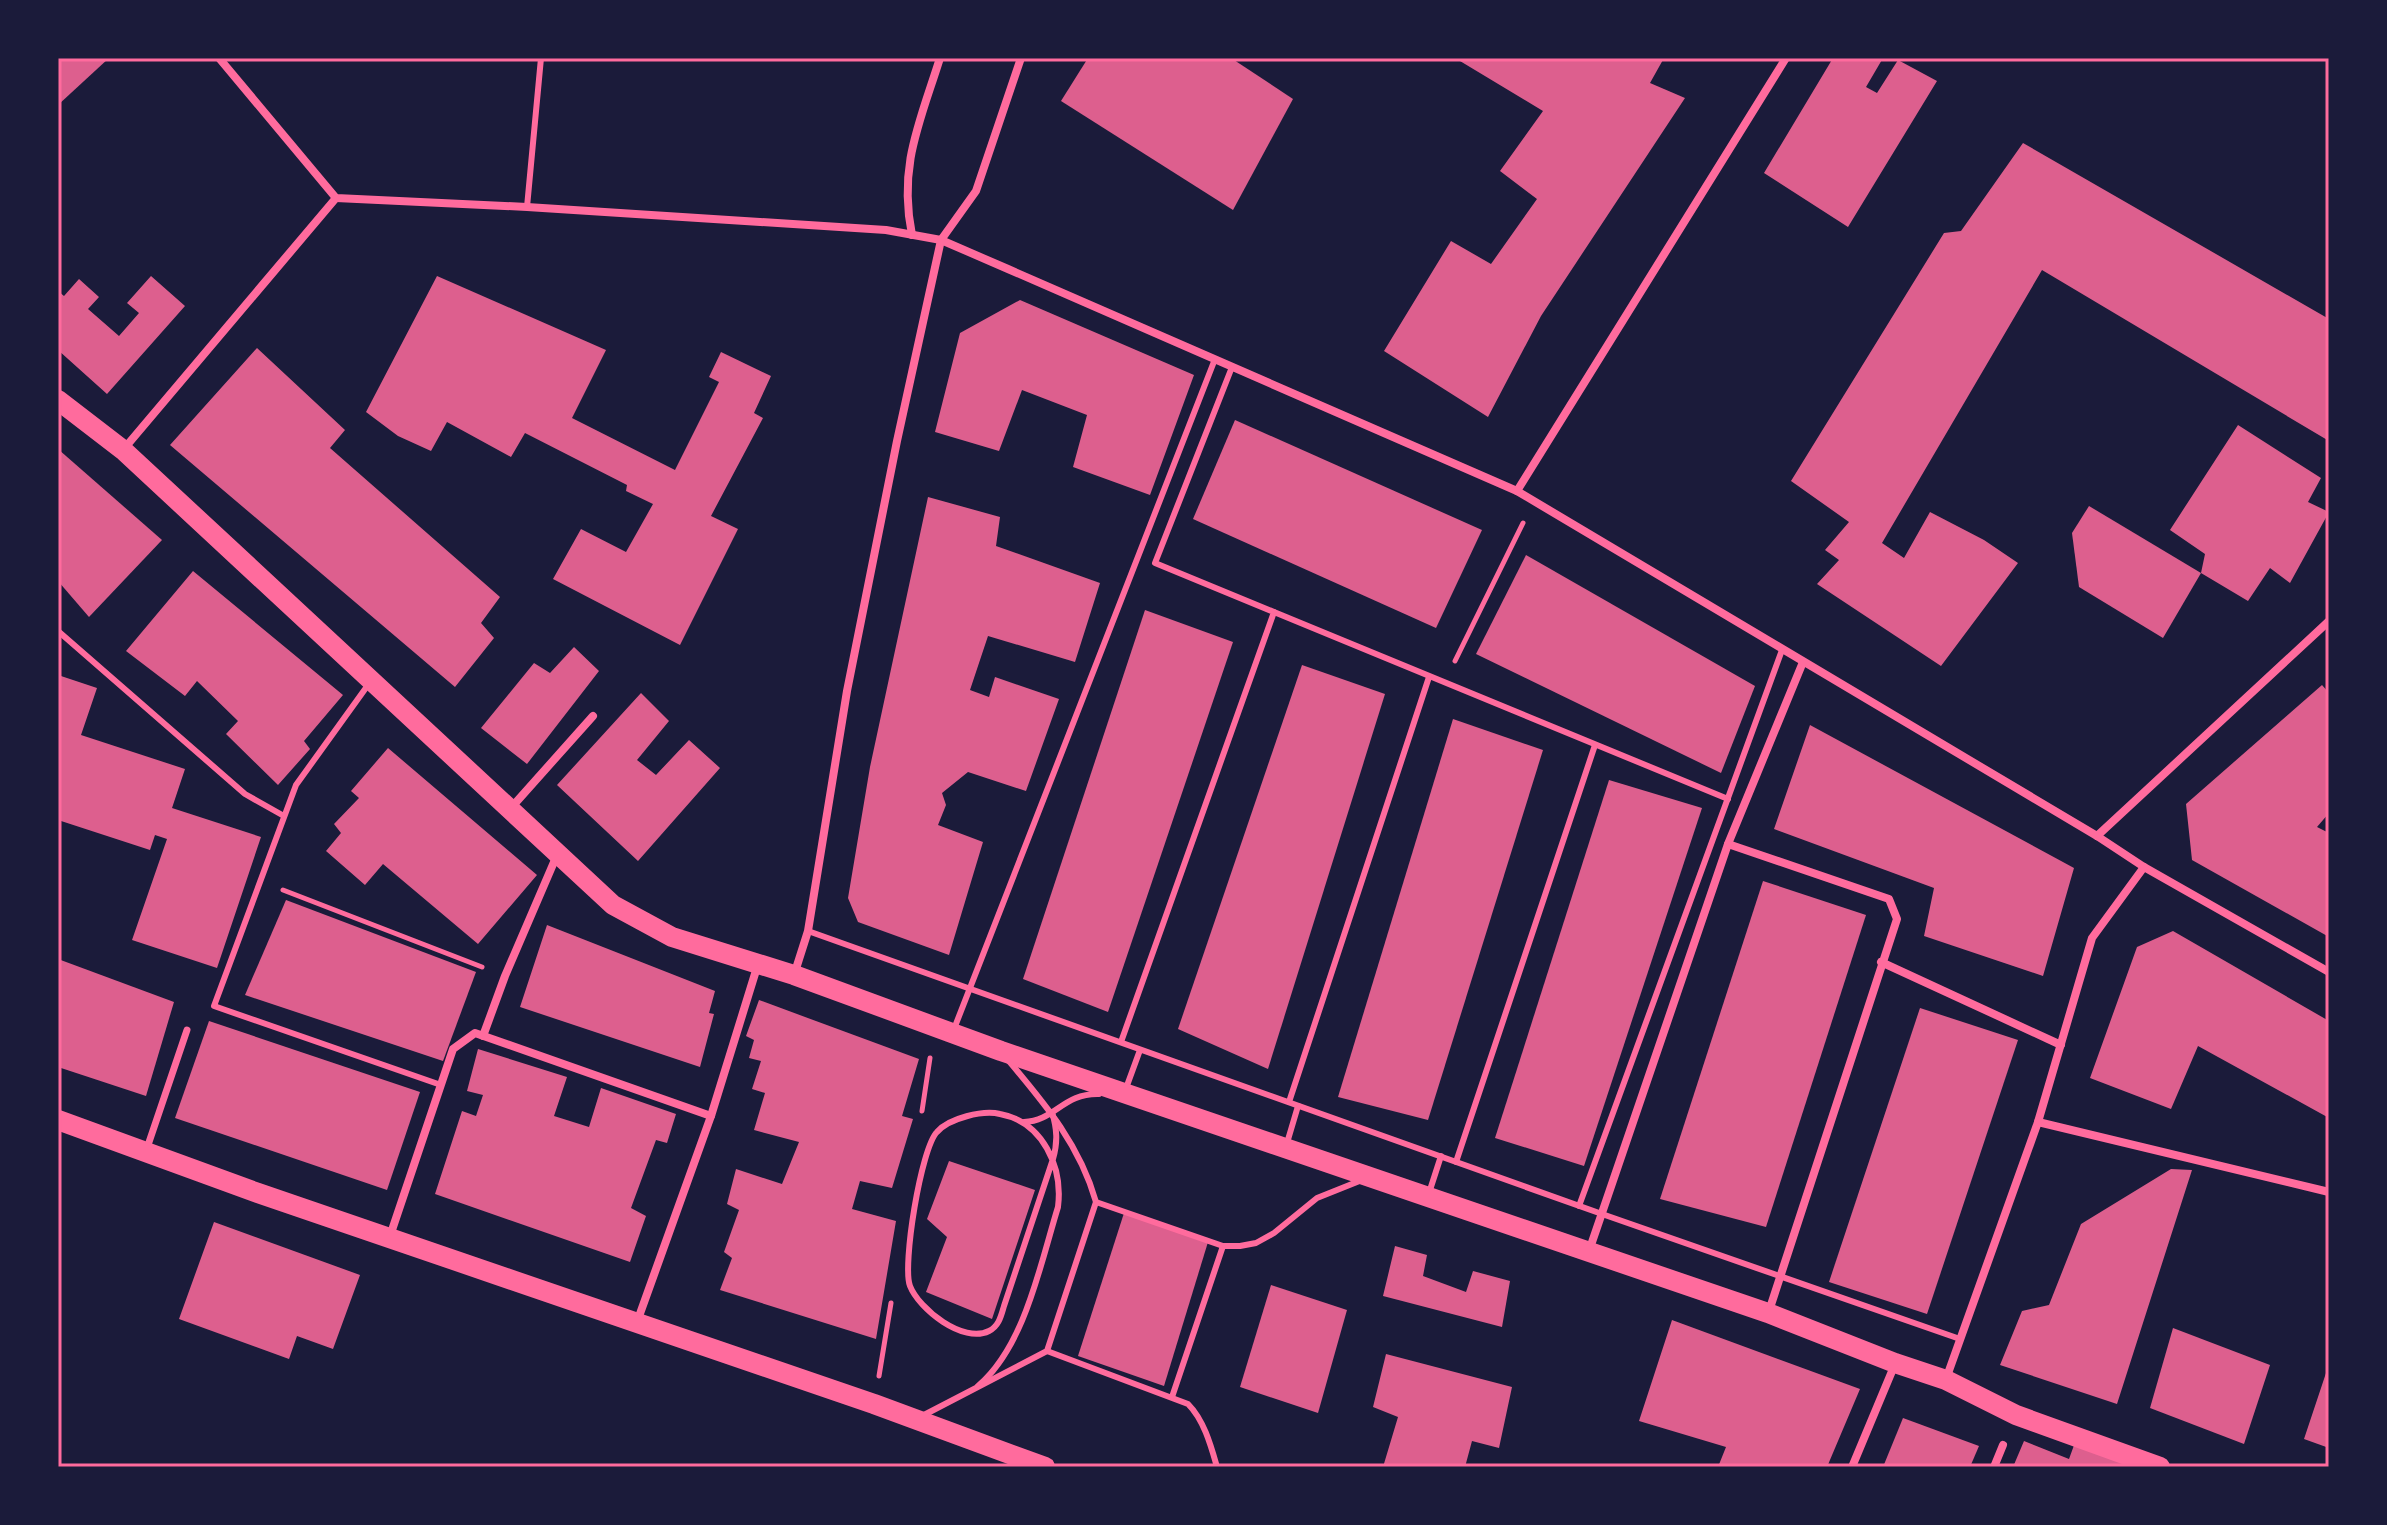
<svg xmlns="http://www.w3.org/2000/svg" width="2387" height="1525" font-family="Spectral,serif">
  <rect width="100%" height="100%" fill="#1b1b3a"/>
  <!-- building -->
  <g fill="#dd5f8e">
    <polygon points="58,58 109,58 58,105"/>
    <polygon points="1088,58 1231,58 1293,99 1233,210 1061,101"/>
    <polygon points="1455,58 1664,58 1650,83 1685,98 1541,316 1488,417 1384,351 1451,241 1491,264 1537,199 1500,171 1543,111"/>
    <polygon points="1833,58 1883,58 1866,87 1877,93 1898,60 1937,81 1848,227 1764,173"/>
    <polygon points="2023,143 2329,319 2329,441 2042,270 1882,543 1904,558 1930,512 1984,540 2018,563 1941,666 1817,584 1839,560 1825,550 1849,522 1791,481 1944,233 1961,231"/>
    <polygon points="151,276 185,306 107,394 58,350 58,291 64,296 79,279 99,297 88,309 119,336 139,313 127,303"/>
    <polygon points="437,276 606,350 572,418 675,470 719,382 709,377 721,352 771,376 754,413 763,418 711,516 738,529 680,645 553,579 581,529 626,552 653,504 626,491 627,485 525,433 511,457 447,422 431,451 398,436 366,412"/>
    <polygon points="1020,300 1194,375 1150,495 1073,467 1087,415 1022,390 999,451 935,432 960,333"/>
    <polygon points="257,348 345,430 330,448 500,597 481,623 494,638 455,687 170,445"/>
    <polygon points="1235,420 1482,530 1436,628 1193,519"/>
    <polygon points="2238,425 2321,478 2308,502 2329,512 2290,583 2270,568 2248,601 2201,573 2205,554 2170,530"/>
    <polygon points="58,449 162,540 89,617 58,581"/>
    <polygon points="928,497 1000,517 996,546 1100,583 1075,662 988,636 970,690 989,697 995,677 1059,699 1026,791 968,772 942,793 946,805 938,825 983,842 949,955 858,922 848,898 870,767"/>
    <polygon points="2089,506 2201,573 2163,638 2079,587 2072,533"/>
    <polygon points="1526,555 1755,686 1721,773 1476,654"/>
    <polygon points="193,571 343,695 304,741 310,749 278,785 226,734 238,721 197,681 185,696 126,651"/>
    <polygon points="1145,610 1233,642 1108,1012 1023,979"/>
    <polygon points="574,647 599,671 527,764 481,728 534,663 550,673"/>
    <polygon points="1302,665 1385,694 1268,1069 1178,1029"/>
    <polygon points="58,675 97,688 81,735 185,769 172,808 261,837 217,968 132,940 167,839 155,835 150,850 58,820"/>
    <polygon points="2322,685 2329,693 2329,813 2317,827 2329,833 2329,937 2192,860 2186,804"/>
    <polygon points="641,693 669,721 637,760 656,775 689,740 720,768 638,861 557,785"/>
    <polygon points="1453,719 1543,750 1428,1120 1338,1097"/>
    <polygon points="1810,725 2074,868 2043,976 1924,936 1934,888 1774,829"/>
    <polygon points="388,748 537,875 478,944 383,864 365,885 326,851 341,833 334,824 359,798 351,791"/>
    <polygon points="1609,780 1702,808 1584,1166 1495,1138"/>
    <polygon points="1763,881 1866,915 1766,1227 1660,1199"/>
    <polygon points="286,900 476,972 443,1061 245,995"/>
    <polygon points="547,925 715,991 709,1013 714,1014 700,1067 520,1007"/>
    <polygon points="2173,931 2329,1021 2329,1118 2198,1046 2171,1109 2090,1078 2137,947"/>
    <polygon points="58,959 174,1002 146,1096 58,1067"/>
    <polygon points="759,1000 919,1059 902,1116 913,1119 892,1188 860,1181 852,1209 896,1221 876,1339 720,1290 732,1258 724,1252 739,1210 727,1204 736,1169 782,1184 799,1142 754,1130 765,1093 752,1089 761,1061 749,1058 754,1040 746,1036"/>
    <polygon points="1920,1008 2018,1040 1927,1314 1829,1282"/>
    <polygon points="209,1021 420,1092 387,1190 175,1118"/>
    <polygon points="478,1049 567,1077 554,1116 589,1127 601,1088 676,1114 667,1143 656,1140 631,1208 646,1216 630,1262 435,1194 462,1111 476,1116 483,1095 467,1091"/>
    <polygon points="949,1161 1035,1190 992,1319 926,1292 947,1237 927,1219"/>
    <polygon points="2171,1169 2192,1170 2117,1404 2000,1365 2022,1311 2049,1305 2081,1224"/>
    <polygon points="1124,1213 1208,1242 1164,1386 1078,1356"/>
    <polygon points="214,1222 360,1275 333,1349 297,1336 289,1359 179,1319"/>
    <polygon points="1395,1246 1427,1255 1423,1276 1466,1292 1473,1271 1510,1281 1502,1327 1383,1296"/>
    <polygon points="1271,1285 1347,1310 1318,1413 1240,1387"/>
    <polygon points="1672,1320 1860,1389 1827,1467 1718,1467 1726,1447 1639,1421"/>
    <polygon points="2173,1328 2270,1365 2244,1444 2150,1408"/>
    <polygon points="1386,1354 1512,1387 1499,1448 1472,1441 1465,1467 1383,1467 1398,1417 1373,1407"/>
    <polygon points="2328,1367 2329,1368 2329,1448 2304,1439"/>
    <polygon points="1903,1418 1979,1446 1970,1467 1883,1467"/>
    <polygon points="2077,1437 2159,1467 2013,1467 2024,1441 2069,1459"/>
  </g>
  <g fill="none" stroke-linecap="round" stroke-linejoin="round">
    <!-- path -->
    <g stroke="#ff6b9d" stroke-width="5">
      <polyline points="1455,661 1523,523"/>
      <polyline points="283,890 482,967"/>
      <polyline points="922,1111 930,1058"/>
      <polyline points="879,1376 891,1303"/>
    </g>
    <!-- service -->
    <g stroke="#ff6b9d" stroke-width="6">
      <polyline points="527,207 541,58"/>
      <polyline points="1274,612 1728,799"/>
      <polyline points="58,631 245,794 284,816"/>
      <polyline points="368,685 296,785 214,1006 441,1085"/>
      <polyline points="808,931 1602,1214 1960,1339"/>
      <polyline points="954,1029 1215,359"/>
      <polyline points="1121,1042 1274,612 1155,563 1232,367"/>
      <path d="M1008,1060c37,44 72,85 88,142l127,44h17l16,-3 18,-10 43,-35 45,-18"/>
      <polyline points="1125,1091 1140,1050"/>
      <polyline points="1289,1102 1429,677"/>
      <path d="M1024,1122c31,-1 39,-29 75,-28"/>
      <polyline points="1287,1143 1298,1106"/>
      <polyline points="1456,1162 1595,745"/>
      <polyline points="1429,1193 1441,1156"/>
      <polyline points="1579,1206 1782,650"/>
      <path d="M1047,1351l141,53c16,16 23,42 29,63"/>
      <path d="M978,1386c47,-40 62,-121 80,-179 5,-40 -15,-85 -58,-93 -17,-4 -51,4 -63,18 -16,16 -35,134 -27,154 9,23 53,58 79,45 10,-5 12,-15 15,-25l49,-147c5,-17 4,-30 -1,-47"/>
      <polyline points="1172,1397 1223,1246"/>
      <polyline points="922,1416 1047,1351 1096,1202"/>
    </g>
    <!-- pedestrian -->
    <polyline stroke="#ff6b9d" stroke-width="7" points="146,1151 187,1030"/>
    <!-- minor -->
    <g stroke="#ff6b9d" stroke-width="8">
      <polyline points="219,58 336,198 527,207 886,230 941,240 1008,269 1517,491 2097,836 2144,867 2329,972"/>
      <path d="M912,235c-14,-69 8,-113 28,-177"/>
      <polyline points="123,450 336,198"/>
      <polyline points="1517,491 1786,58"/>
      <polyline points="510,809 593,716"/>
      <polyline points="2097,836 2329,621"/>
      <polyline points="1728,844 1889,899 1897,919 1769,1311"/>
      <polyline points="1881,962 2061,1045"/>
      <polyline points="794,975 808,931 847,691 897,441 941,240 976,191 1021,58"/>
      <polyline points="483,1036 505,976 557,855"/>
      <polyline points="2038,1122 2329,1192"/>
      <polyline points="390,1236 453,1049 475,1033 711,1116"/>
      <polyline points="1589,1251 1728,844 1803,662"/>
      <polyline points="637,1322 711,1116 758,964"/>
      <polyline points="1946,1379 2038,1122 2092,938 2144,867"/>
      <polyline points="1852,1467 1895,1364"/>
      <polyline points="1994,1467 2003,1445"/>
    </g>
    <!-- primary -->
    <g stroke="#ff6b9d" stroke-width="20">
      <polyline points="58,400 123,450 613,905 672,937 794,975 1001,1051 1768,1313 1895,1363 1946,1380 2016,1415 2160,1467"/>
      <polyline points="58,1120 258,1193 874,1404 1045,1467"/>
    </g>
  </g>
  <!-- border -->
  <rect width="2387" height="1525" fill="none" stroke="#1b1b3a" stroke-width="120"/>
  <rect x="60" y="60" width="2267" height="1405" fill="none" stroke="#ff6b9d" stroke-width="3"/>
</svg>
